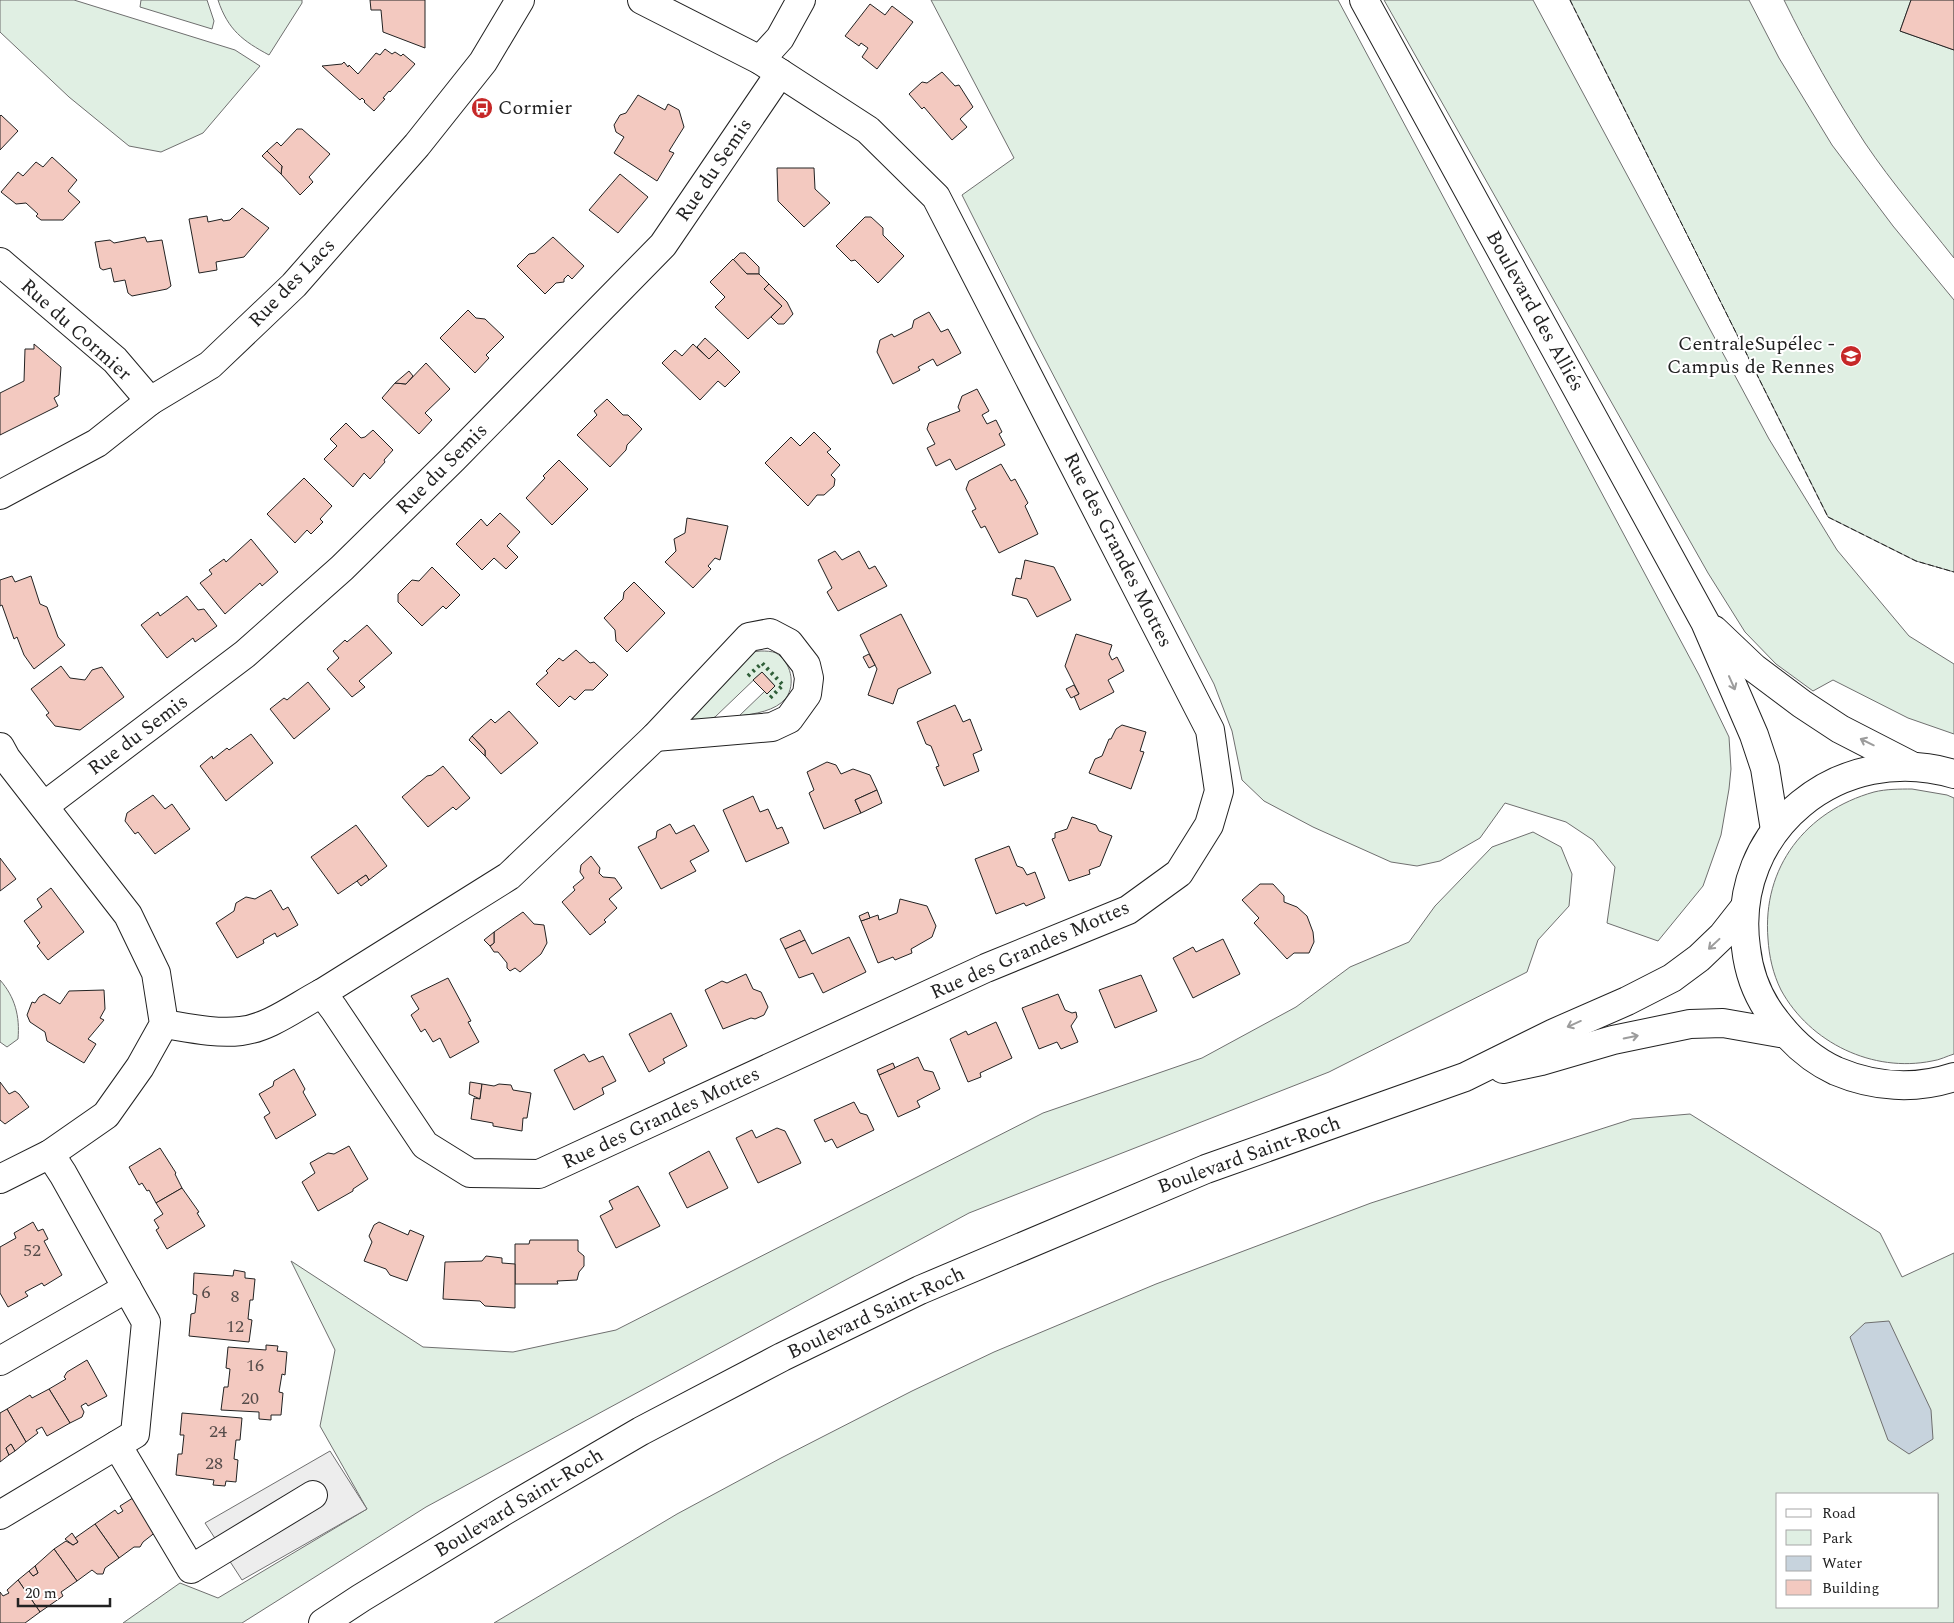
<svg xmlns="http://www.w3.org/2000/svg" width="1954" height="1623" font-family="Spectral,serif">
  <rect width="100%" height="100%" fill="#fff"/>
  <!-- green -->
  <g fill="#e0efe3" stroke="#6f6f6f" fill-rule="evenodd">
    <polygon points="0,0 74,0 235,50 260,66 203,133 161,152 129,146 69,97 0,32"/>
    <polygon points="141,0 207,0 214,21 212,29 140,7"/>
    <path d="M218,0h84v3l-33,52c-26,-14 -41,-25 -51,-55z"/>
    <polygon points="931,0 1338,0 1699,675 1729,737 1731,769 1729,789 1721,835 1703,886 1658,941 1607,923 1615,867 1593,840 1566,822 1505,803 1480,838 1440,861 1417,866 1391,862 1313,827 1264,801 1242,780 1232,731 1214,684 1034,338 962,195 1014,158"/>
    <polygon points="1384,0 1533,0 1769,439 1837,550 1909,636 1954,664 1954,734 1908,718 1833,680 1813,691 1776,664 1745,632 1708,573"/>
    <polygon points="1570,0 1749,0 1779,58 1832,145 1893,226 1954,300 1954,572 1916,561 1828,517"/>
    <path d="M1784,0h127l-11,31 54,19v208c-30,-38 -62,-75 -89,-115 -30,-46 -57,-94 -81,-143z"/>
    <path d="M761,651c4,0 11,0 15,2 15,9 20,31 10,45 -10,13 -32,16 -47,18l26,-25 2,3 8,-8 -13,-14 -47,45 -9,3 -14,-1 -2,-4 60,-63z"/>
    <path d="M1912,789l35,6 7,3v256c-7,2 -14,6 -22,7 -59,12 -122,-18 -151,-71 -8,-16 -12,-34 -13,-51 -6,-72 38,-128 106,-147 12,-3 26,-3 38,-3z"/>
    <polygon points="1533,832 1561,847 1572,874 1569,906 1538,940 1527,972 1329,1072 969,1213 426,1507 242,1623 123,1623 180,1583 218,1598 367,1509 320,1426 335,1350 291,1261 423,1347 513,1352 616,1330 1043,1113 1202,1058 1296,1007 1350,967 1409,942 1435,906 1492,847"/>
    <path d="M0,980c15,17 20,36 18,59l-11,8 -7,-5z"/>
    <path d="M1690,1114l190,119 22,44 52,-24v370h-1460l183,-109 104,-56 131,-67 82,-39 162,-68 215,-81 261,-84zM1778,1494h160v113h-160z"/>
  </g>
  <!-- parking -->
  <polygon fill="#ededed" stroke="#6f6f6f" points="330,1451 367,1509 242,1580 205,1523"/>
  <!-- water -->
  <polygon fill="#c7d3dd" stroke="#6f6f6f" points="1889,1321 1931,1410 1933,1439 1909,1454 1888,1440 1850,1337 1865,1323"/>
  <!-- building -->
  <g fill="#f3c9c0" stroke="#222">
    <polygon points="370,0 425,0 425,48 383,32 381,10 371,10"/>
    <polygon points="1911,0 1954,0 1954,50 1900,31"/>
    <polygon points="870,4 885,15 892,6 913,22 877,69 862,57 868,48 861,43 859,46 845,36"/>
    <polygon points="385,49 392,54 395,52 401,56 403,54 415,64 390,92 389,91 383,98 385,99 374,111 364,102 365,101 362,98 360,100 322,66 342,64 344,62 348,67 349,65 358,74 376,53 380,55"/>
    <polygon points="942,72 955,86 959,85 973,107 960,119 967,127 952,140 924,107 922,109 909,94 922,82 927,83"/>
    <polygon points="638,95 665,110 668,104 679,110 684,127 669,151 674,153 657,181 614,153 624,137 616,132 614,125 620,115 626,113"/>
    <polygon points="1,115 18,131 0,150 0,116"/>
    <polygon points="297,129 302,129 330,154 309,177 313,182 300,195 281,174 282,166 267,151 277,142 281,146"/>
    <polygon points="267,151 282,166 281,174 262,156"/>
    <polygon points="52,157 77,180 68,191 80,202 63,220 41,220 36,216 38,214 26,203 16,204 1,192 18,172 23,176 36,162 43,167"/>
    <polygon points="777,168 814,168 815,189 830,203 804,227 778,201"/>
    <polygon points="620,174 648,197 618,233 589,210"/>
    <polygon points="242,208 269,228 244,257 216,262 217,270 199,273 189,219 207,216 208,222 222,219 223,221 230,220"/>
    <polygon points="865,217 871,217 883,228 883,235 904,256 878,283 855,260 851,261 836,246"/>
    <polygon points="145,237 147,242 162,240 171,286 167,289 132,296 128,293 125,280 114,282 111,268 103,270 100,268 95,242 110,240 114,243"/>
    <polygon points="553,237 584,266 572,279 568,275 564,279 564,282 556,283 545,294 517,266 529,254 535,253"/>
    <polygon points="740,253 745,253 759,267 759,274 747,274 733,260"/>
    <polygon points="733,259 747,274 759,274 769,284 764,289 782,306 748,339 715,307 725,297 710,282"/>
    <polygon points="769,284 787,302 793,314 784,324 778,324 771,317 782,306 764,289"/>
    <polygon points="468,310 476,318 485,319 504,337 486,355 489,358 475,373 440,338"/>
    <polygon points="929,312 941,332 948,329 961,353 937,366 933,359 918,367 920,370 893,384 877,352 880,340 892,334 894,337 912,328 914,320"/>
    <polygon points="705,338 718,350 709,359 697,347"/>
    <polygon points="34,344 61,367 59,395 54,398 58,406 0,435 0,393 24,381 25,349 34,349"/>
    <polygon points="693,344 709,359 718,350 740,372 725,387 718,381 700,400 662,363 675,350 682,356"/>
    <polygon points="426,363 450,389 425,413 432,420 419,434 382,398 395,383 406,384"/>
    <polygon points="409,371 413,376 406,384 395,383"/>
    <polygon points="977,389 989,411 982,415 987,424 996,420 1002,432 999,434 1005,445 956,470 950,459 936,466 927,448 935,444 927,429 929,423 960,411 958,407 962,396"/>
    <polygon points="607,399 623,415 628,415 642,429 627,445 626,450 610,467 577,435 597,415 594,411"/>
    <polygon points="346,423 361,438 365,437 373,430 393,450 384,460 385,462 370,479 364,473 353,487 324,459 337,446 330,439"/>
    <polygon points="814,432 831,449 827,452 840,465 831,475 835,479 834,486 824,495 817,495 808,506 765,463 791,437 800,446"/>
    <polygon points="559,460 588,489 552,525 526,498 545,478 543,476"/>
    <polygon points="1001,464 1011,481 1015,479 1028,503 1025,506 1038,534 999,553 985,526 981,528 972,511 976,509 966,489 969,481"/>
    <polygon points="304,478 332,506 320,519 323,522 311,534 307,530 295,543 267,514"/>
    <polygon points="500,513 520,532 507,546 518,557 506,569 494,558 482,570 456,544 481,519 487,526"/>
    <polygon points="687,518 728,526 720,560 715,558 708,566 711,569 693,588 665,562 676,551 674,539 685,533"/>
    <polygon points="251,539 278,572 262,586 260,583 225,614 200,583 212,574 209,570 224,559 226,562"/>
    <polygon points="835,551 842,560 859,551 869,569 875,566 887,586 838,611 827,592 832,588 818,560"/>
    <polygon points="1025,560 1054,567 1071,600 1037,617 1027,599 1012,595 1016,578 1021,579"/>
    <polygon points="432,567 460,595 446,609 443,606 422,626 398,602 398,594 412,580 419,581"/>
    <polygon points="12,576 15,582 31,576 40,604 47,607 58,637 65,645 34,669 24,655 17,637 14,639 2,605 0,606 0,580"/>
    <polygon points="634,582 665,613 627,652 616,641 615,630 604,618 623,599 624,592"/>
    <polygon points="187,596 198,610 204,609 217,626 195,642 193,638 167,658 141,625 158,612 160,616"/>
    <polygon points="901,614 931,673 898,689 893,704 868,695 877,669 860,635"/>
    <polygon points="367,625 392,653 359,681 365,687 352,697 327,669 339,658 333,651 345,640 347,642"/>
    <polygon points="1076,634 1112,645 1109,654 1112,660 1117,657 1124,671 1108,680 1114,692 1080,710 1074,696 1079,694 1065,666"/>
    <polygon points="576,650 590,663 594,662 608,675 593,690 585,690 575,700 570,696 559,707 536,684 548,673 546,671 559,658 563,661"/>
    <polygon points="869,654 875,665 869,668 863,657"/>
    <polygon points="61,666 70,678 85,680 92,670 102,667 124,697 80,730 55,726 46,715 49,713 31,689"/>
    <polygon points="762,672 775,686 767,694 753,680"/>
    <polygon points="308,682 330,709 294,739 270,709 284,698 287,700"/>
    <polygon points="1074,685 1079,694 1071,698 1066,689"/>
    <polygon points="955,705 963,722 970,719 982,750 973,754 979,771 944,786 936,767 939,766 931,746 926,744 917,722"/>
    <polygon points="509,711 538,743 501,774 485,756 485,750 472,736 491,719 495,723"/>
    <polygon points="1122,725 1146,732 1140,751 1144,752 1131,789 1089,773 1095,759 1102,756 1109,739 1111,739 1116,729"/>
    <polygon points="251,734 273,763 226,801 200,766 212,756 213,759 227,748 229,750"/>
    <polygon points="472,736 485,750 485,756 469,740"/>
    <polygon points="827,762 836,765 841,774 853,769 870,775 877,790 855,800 861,813 824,829 809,793 814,790 807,772"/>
    <polygon points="443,766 470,798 456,810 453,807 428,827 402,797 427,776 432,775"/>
    <polygon points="877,790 882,803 861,813 855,800"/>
    <polygon points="153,795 165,809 172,804 190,829 155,854 138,832 135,834 125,821 127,813"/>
    <polygon points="753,796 760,812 768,809 777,829 782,827 789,843 746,862 723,810"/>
    <polygon points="1072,817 1096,825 1099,831 1112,836 1100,866 1089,870 1090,874 1069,881 1052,839 1055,838 1055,833 1067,829"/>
    <polygon points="670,824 676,834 694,825 709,851 690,861 696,871 661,889 638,847 656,838 657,831"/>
    <polygon points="356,825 387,866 369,880 366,875 338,894 311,857"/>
    <polygon points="1009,846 1017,866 1023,868 1027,875 1035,872 1045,898 1026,906 1024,903 996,914 975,859"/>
    <polygon points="591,856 600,868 599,873 603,877 615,878 622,888 609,899 617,908 604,920 606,922 590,935 562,902 575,890 573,887 584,878 580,872 581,865"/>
    <polygon points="0,858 16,879 0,891"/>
    <polygon points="366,875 369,880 361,886 357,881"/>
    <polygon points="1260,884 1273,884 1284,896 1284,902 1297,907 1307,916 1313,932 1314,942 1309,953 1294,953 1287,959 1254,923 1259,918 1242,900"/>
    <polygon points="51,888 84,932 48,960 37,946 40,943 24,921 42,907 37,899"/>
    <polygon points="271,890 283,910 288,907 298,925 277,937 275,933 263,940 264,943 237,958 216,923 234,911 236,903 246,897 255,899"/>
    <polygon points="900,899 927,906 936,926 932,937 911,949 912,953 895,960 893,957 878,963 861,921 878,915 879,920 897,913"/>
    <polygon points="523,912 534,924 544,925 547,943 541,954 520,972 515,968 510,971 507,968 507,963 498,952 494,952 490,946 494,943 494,932"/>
    <polygon points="868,912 870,918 861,921 859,916"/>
    <polygon points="800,930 805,940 785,949 780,939"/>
    <polygon points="494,932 494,943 490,946 484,940"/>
    <polygon points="849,937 866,972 823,993 813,973 799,978 785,949 805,940 812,954"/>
    <polygon points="1223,939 1240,974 1193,998 1173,958 1193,947 1196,952"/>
    <polygon points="746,974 753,989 761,992 768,1007 764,1015 755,1019 751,1018 723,1029 705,990 722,981 727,983"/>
    <polygon points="1141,975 1157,1011 1115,1028 1099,990"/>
    <polygon points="448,978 471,1021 468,1022 479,1042 450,1058 440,1038 433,1042 425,1029 421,1032 411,1015 419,1009 411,996"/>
    <polygon points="104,990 105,1009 100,1018 104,1020 88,1039 96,1044 84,1063 47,1041 45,1032 30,1022 27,1015 32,1002 35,1003 39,997 44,994 60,1004 69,991"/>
    <polygon points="1058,994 1065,1010 1072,1013 1076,1012 1077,1017 1071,1026 1078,1042 1061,1049 1057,1042 1039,1049 1022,1008"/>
    <polygon points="671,1013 687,1046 663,1059 665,1063 649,1072 629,1034"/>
    <polygon points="996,1022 1012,1058 980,1073 981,1077 968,1082 950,1039 966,1031 968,1035"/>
    <polygon points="584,1054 589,1062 603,1056 616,1081 602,1088 604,1094 574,1110 554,1070"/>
    <polygon points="918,1057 924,1070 933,1072 940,1089 917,1101 920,1107 898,1117 879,1075"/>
    <polygon points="893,1063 895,1068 879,1075 877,1070"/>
    <polygon points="294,1069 305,1089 303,1092 316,1115 276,1139 264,1117 270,1113 259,1094 273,1086 274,1081"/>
    <polygon points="0,1082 9,1094 15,1091 19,1094 29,1107 5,1124 0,1120"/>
    <polygon points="470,1082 482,1084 480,1099 469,1094"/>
    <polygon points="482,1084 494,1086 499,1084 511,1085 513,1090 531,1093 527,1118 523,1118 522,1131 493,1126 493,1123 471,1119 474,1098 480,1099"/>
    <polygon points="854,1102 860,1113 867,1115 874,1130 837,1148 832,1139 825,1142 814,1120"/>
    <polygon points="777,1128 785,1131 801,1163 758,1183 736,1138 752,1130 756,1138"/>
    <polygon points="349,1146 368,1179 353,1189 353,1191 318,1211 302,1182 315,1173 310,1163 328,1153 334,1154"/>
    <polygon points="160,1148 176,1173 175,1174 182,1188 156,1203 149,1190 147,1191 142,1183 139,1185 129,1167"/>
    <polygon points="709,1151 728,1188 687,1208 669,1173"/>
    <polygon points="638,1186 660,1226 616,1248 600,1216 613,1209 609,1201"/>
    <polygon points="182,1188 199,1212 197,1213 205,1226 167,1249 156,1230 159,1228 154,1220 163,1214 156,1203"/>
    <polygon points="33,1222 38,1231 43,1229 48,1239 44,1241 62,1275 44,1286 42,1283 25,1292 28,1296 8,1307 0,1293 0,1247 16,1238 14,1233"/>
    <polygon points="379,1222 408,1235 410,1230 424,1236 407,1281 390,1275 386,1269 364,1261 372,1242 369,1236 374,1225"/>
    <polygon points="530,1240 578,1240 578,1251 584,1256 584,1266 579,1272 577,1280 557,1281 558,1284 515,1284 515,1244 529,1244"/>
    <polygon points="486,1256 502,1258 502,1263 515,1264 515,1308 485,1306 480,1301 443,1299 445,1262 482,1261"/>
    <polygon points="234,1270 245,1272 245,1278 255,1279 253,1300 250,1300 248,1319 252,1320 249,1342 189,1336 191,1314 195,1313 197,1295 193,1294 194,1273 233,1276"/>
    <polygon points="266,1345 278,1346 277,1351 287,1352 285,1375 282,1374 279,1392 283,1393 281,1415 271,1415 271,1420 259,1419 259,1412 221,1410 224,1387 228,1387 230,1369 226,1368 228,1347 266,1350"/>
    <polygon points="87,1360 107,1396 88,1406 86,1403 81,1406 84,1412 82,1417 70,1423 49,1389 66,1379 64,1377 67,1372"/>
    <polygon points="49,1389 70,1423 47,1436 42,1427 36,1430 38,1433 26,1442 7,1409 30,1395 32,1398"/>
    <polygon points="7,1409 26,1442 15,1451 11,1444 6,1448 9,1455 0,1462 0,1413"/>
    <polygon points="182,1413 242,1418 240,1440 236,1440 234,1459 238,1460 236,1482 226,1481 225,1486 213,1485 214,1480 176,1475 178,1454 182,1454 184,1435 180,1435"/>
    <polygon points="11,1444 15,1451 9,1455 6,1448"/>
    <polygon points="136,1496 157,1531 143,1542 140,1547 134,1547 119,1558 95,1524 115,1510 118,1514 123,1511 120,1506"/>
    <polygon points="95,1524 119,1558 105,1568 103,1574 97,1574 92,1570 77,1581 54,1549 66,1541 73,1545 78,1542 75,1538"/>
    <polygon points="72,1533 78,1542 73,1545 65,1539"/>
    <polygon points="54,1549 77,1581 61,1592 63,1596 40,1612 18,1580 29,1571 33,1576 38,1573 35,1566"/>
    <polygon points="35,1566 38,1573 33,1576 29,1571"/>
    <polygon points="18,1580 40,1612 25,1623 0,1623 0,1592 3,1596 9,1593 7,1590"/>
  </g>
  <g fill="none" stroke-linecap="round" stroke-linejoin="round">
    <!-- street casing -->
    <g stroke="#222" stroke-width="30">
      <g id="street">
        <polyline points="642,0 760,60 868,130 936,197 1210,730 1219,791 1209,825 1179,873 1128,910 986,968 539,1174 470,1173 425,1145 334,1009 322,993 509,876 655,737"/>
        <polyline points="760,60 780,38 801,0"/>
        <polygon points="770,633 789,643 806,665 809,678 807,694 789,719 772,727 655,737 749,637"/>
        <polyline points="0,747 6,758 128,915 156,973 164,1024 140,1067 106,1115 50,1154 0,1179"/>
        <polyline points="44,806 245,654 342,568 454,458 663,245 780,73"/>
        <path d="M164,1024c25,4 52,10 77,7 28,-3 56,-25 81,-38"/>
        <polyline points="0,1361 127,1288"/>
        <polyline points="117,1445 191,1569 313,1495"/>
        <polyline points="0,1515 135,1434 146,1322 63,1174 50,1154"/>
      </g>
    </g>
    <!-- secondary casing -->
    <g stroke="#222" stroke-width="30">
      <g id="secondary">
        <polyline points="0,262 115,360 150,401"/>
        <polyline points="0,495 97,443 150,401 210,365 294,285 417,145 483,62 520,0"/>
        <polyline points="1503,1069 1541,1061 1613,1040 1690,1024 1723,1023 1786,1034"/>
        <polyline points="323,1623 361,1598 504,1511 641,1431 782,1357 920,1290 1206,1169 1465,1077 1554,1033 1627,1001 1672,978 1699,958 1723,935 1745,907"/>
      </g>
    </g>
    <!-- primary casing -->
    <g stroke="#222" stroke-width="30">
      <g id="primary">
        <polyline points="1364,0 1705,622 1754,735 1765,768 1775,830"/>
        <polyline points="1714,630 1754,668 1802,704 1840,729 1910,765"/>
        <path d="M1954,774c-113,-34 -225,55 -208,174 3,27 13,52 30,73 16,21 36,39 60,50 38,16 79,19 118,6"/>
      </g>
    </g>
    <!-- street -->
    <use href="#street" stroke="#fff" stroke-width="28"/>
    <!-- secondary -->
    <use href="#secondary" stroke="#fff" stroke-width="28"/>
    <!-- primary -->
    <use href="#primary" stroke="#fff" stroke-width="28"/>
    <!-- hedge -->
    <polyline stroke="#2f5e38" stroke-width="4" stroke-dasharray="2.5 4" stroke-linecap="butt" points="748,676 762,663 783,685 770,698"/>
    <!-- fence -->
    <polyline stroke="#222" stroke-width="1" stroke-dasharray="6 2.5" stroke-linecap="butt" points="1570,0 1828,517 1916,561 1954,572"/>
  </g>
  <!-- one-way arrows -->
  <defs><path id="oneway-shaft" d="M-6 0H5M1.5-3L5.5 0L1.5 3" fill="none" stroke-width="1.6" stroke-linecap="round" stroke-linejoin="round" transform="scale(1.25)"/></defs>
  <g stroke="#9c9c9c">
    <use href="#oneway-shaft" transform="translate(1732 683) rotate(66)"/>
    <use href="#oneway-shaft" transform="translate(1867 742) rotate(-154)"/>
    <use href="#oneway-shaft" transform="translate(1714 944) rotate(137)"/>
    <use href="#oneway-shaft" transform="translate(1574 1024) rotate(156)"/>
    <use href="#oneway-shaft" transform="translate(1631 1037) rotate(-12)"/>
  </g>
  <!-- icons -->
  <defs>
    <g id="bus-disc" transform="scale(1.125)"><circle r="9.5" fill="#c62828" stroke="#fff"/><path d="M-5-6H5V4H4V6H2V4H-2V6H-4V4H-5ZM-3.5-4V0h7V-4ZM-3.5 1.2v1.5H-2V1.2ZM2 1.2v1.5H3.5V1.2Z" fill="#fff"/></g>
    <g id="university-disc" transform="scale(1.125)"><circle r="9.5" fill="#c62828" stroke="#fff"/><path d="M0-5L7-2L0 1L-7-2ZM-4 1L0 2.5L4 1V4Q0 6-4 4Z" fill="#fff"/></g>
  </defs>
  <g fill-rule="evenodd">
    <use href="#bus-disc" x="482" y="108"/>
    <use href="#university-disc" x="1851" y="356"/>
  </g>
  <g text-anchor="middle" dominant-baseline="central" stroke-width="4" stroke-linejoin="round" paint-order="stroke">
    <!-- number labels -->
    <g font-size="18" fill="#564c4a">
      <text x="32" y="1250">52</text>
      <text x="206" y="1292">6</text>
      <text x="235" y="1296">8</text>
      <text x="235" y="1326">12</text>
      <text x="255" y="1365">16</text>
      <text x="250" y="1398">20</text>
      <text x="218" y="1431">24</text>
      <text x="214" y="1463">28</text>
    </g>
    <!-- poi labels -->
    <g font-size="20" fill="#222" stroke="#fff" text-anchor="start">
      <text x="498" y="108">Cormier</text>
      <text x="1835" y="344" text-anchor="end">CentraleSupélec -<tspan x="1835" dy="23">Campus de Rennes</tspan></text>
    </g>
    <!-- street labels -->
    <g font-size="20" fill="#222" stroke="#fff">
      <text transform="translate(714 170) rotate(-56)">Rue du Semis</text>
      <text transform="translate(292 283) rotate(-46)">Rue des Lacs</text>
      <text transform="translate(1535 311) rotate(61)">Boulevard des Alliés</text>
      <text transform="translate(76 330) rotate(42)">Rue du Cormier</text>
      <text transform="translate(442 469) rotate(-45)">Rue du Semis</text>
      <text transform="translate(1118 550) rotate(63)">Rue des Grandes Mottes</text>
      <text transform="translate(138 735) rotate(-37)">Rue du Semis</text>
      <text transform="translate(1030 950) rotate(-24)">Rue des Grandes Mottes</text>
      <text transform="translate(661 1118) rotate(-25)">Rue des Grandes Mottes</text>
      <text transform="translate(1249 1155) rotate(-20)">Boulevard Saint-Roch</text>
      <text transform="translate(876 1313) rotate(-25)">Boulevard Saint-Roch</text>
      <text transform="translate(519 1503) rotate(-31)">Boulevard Saint-Roch</text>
    </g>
  </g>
  <!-- legend -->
  <rect x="1776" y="1493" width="162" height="115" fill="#ffffff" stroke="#a7a7a7"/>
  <rect x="1786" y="1509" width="25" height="8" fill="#ffffff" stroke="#a7a7a7"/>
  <text x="1822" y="1518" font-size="15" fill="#222222">Road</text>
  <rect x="1786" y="1530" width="25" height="15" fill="#e0efe3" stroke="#a7a7a7"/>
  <text x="1822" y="1543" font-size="15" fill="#222222">Park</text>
  <rect x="1786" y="1556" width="25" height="15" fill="#c7d3dd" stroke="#a7a7a7"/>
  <text x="1822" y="1568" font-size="15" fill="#222222">Water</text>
  <rect x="1786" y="1580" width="25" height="15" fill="#f3c9c0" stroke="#a7a7a7"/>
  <text x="1822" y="1593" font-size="15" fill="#222222">Building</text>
  <!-- scale -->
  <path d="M18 1598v8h92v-8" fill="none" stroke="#222222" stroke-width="2.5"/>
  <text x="25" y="1598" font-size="15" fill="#222222" stroke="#ffffff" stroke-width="4" paint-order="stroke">20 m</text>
</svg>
